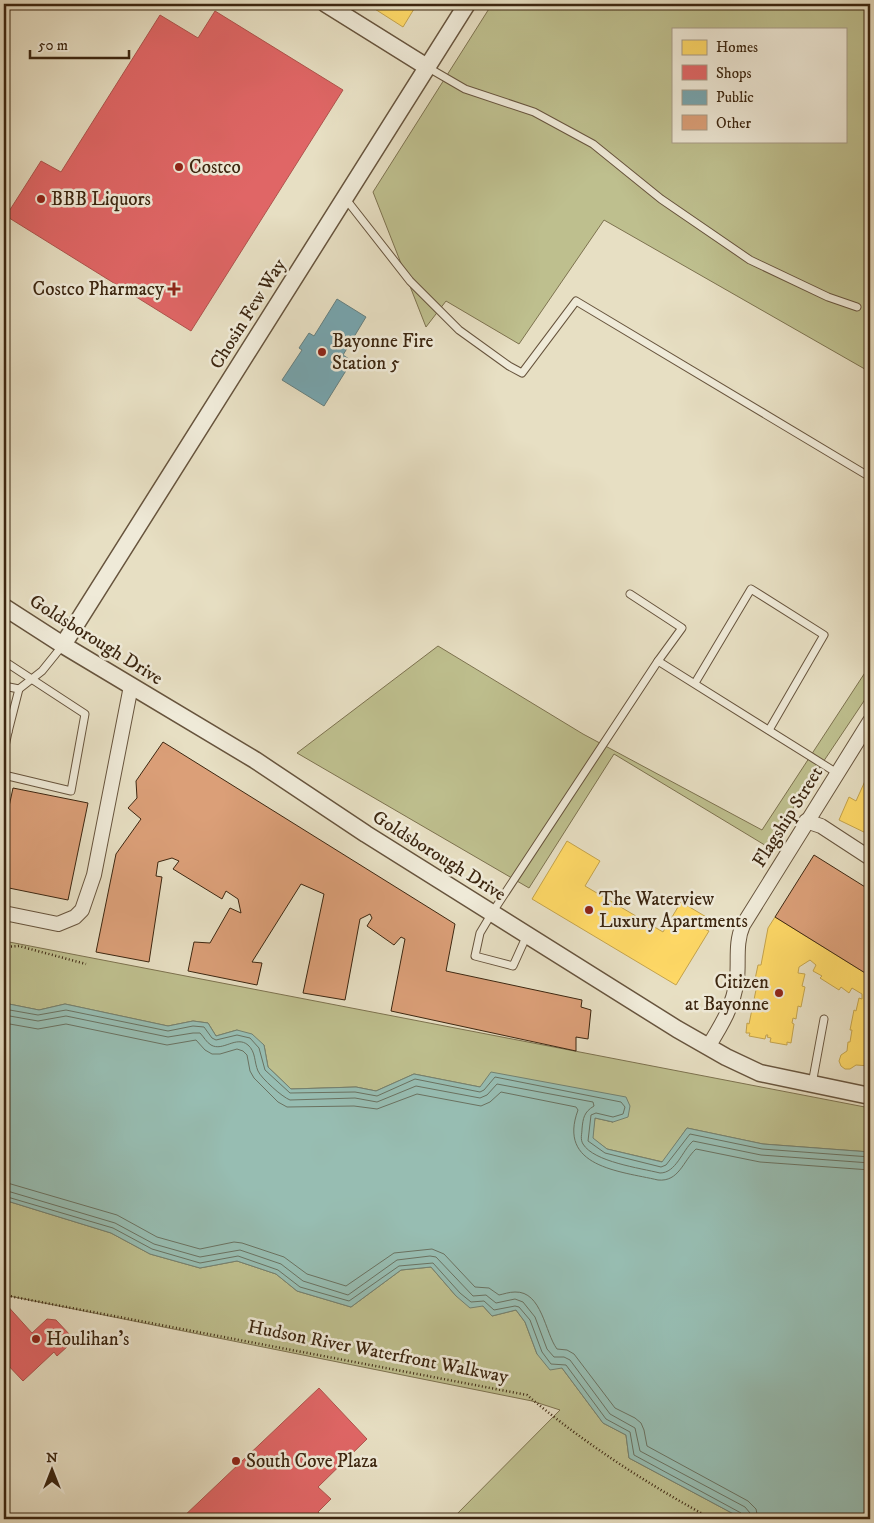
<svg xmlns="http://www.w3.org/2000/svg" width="874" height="1523" font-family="'IM FELL DW Pica',serif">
  <rect width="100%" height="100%" fill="#e7dfc3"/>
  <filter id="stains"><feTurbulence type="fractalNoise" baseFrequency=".004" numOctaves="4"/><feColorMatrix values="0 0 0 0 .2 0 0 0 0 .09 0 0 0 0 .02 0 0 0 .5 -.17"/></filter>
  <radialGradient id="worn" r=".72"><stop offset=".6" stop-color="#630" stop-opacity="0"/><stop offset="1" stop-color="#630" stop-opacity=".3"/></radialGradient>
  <!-- green -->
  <g fill="#bebf8e" stroke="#7d724f" fill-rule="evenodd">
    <path d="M492,4h378v368l-266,-152 -85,124 -73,-43 -20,26 -53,-135zM673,29h172v112h-172z"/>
    <polygon points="438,646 583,734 762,830 870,665 870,692 795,804 773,850 614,754 529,888 297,753"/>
    <polygon points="4,941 870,1108 870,1152 763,1144 687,1128 663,1162 607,1149 592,1138 595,1118 613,1122 480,1087 414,1074 376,1091 356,1087 291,1089 268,1067 264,1045 237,1030 216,1036 208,1023 193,1021 168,1026 65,1004 39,1010 4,1003"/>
    <polygon points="4,1200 111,1233 150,1254 200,1268 237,1261 276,1274 297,1291 351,1307 401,1270 431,1267 456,1296 483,1306 492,1316 516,1310 525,1322 537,1354 562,1368 603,1423 626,1435 629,1458 743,1519 452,1519 560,1410 532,1401 4,1295"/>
  </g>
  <!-- water -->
  <polygon fill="#97bdb2" stroke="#738171" points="4,1003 39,1010 65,1004 168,1026 193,1021 208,1023 216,1036 237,1030 252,1034 264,1045 268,1067 291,1089 356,1087 376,1091 414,1074 480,1087 491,1072 626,1097 630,1106 628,1117 613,1122 595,1118 593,1138 607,1149 662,1162 687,1128 763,1144 870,1152 870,1519 743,1519 629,1458 626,1435 603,1423 562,1368 550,1370 537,1354 525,1322 516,1310 492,1316 483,1306 470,1308 456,1296 431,1267 401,1270 351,1307 297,1291 276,1274 237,1261 200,1268 150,1254 111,1233 4,1200"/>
  <!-- homes -->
  <g fill="#ffd966" stroke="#c4a34c">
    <polygon points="367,4 417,4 403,27"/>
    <polygon points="870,770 870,835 839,820 849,797 856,801"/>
    <polygon points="567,841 600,861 585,886 663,932 681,902 708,918 702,928 709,931 676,985 532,899"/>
    <polygon points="775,917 870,976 870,1066 856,1065 850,1069 845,1069 841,1066 839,1061 841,1055 847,1051 848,1042 850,1042 852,1030 850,1030 854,1010 856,1011 859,998 862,999 862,994 852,988 849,993 841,987 839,990 820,978 822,976 813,971 816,965 810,960 799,967 798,973 805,974 802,986 805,987 801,1007 798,1006 796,1019 793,1018 792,1023 794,1024 791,1043 787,1042 787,1045 770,1042 771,1038 767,1037 768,1035 766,1035 765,1039 749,1036 750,1033 746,1033 747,1023 749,1024 757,985 754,984 758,965 761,965 768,928"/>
  </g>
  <!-- shops -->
  <g fill="#e06666" stroke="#af534c">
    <polygon points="215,11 343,90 191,331 6,216 41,161 61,172 160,15 198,38"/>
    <polygon points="4,1302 32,1333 47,1319 56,1320 71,1336 64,1343 68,1346 57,1356 54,1352 23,1381 4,1361"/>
    <polygon points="319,1388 367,1439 318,1487 331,1499 318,1512 326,1519 181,1519"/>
  </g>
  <!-- public -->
  <polygon fill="#76a5af" stroke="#657f7f" points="337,299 366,317 343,355 352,361 324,406 282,380 302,350 299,348 309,333 314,336"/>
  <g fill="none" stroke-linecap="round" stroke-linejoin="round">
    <!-- shore -->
    <g stroke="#6a7261" stroke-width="1">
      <polyline points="4,1009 38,1015 66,1010 168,1031 193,1026 204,1027 212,1038 216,1040 237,1035 250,1038 259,1048 265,1070 290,1093 355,1092 377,1096 415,1079 480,1092 484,1090 495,1077 621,1102 625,1107 623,1114 613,1117 596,1113 591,1115 588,1141 605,1153 661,1167 666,1165 690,1134 762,1149 870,1157"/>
      <path d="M4,1015l34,6 28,-5 102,21 25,-4h7c4,4 6,9 11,12 12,7 25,-10 37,0 8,7 6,17 10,26 3,7 24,26 32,29l65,-2 22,4 39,-16 64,12 7,-3 10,-11 96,18 1,4c-10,6 -11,12 -12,23 0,5 -2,10 1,15 11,18 57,24 77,29 16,0 22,-22 33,-32l68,14 109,8"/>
      <path d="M4,1023l34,6 28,-5 101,21 29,-5 9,10 7,4h8l17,-5 6,2 4,4 3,16 4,7 24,24 9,5 67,-1 23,3 40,-15 64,12 9,-4 11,-10 75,15 2,3c-21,57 41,61 80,70 21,2 25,-19 38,-31l64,13 110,8"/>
      <path d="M4,1182l113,33 40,22 43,12 34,-7 8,1 42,14 23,17 39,12 48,-33 38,-4 12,5 31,33 14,1 10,7c5,-1 10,-3 16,-3 27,-1 30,41 42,57l10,1 7,4 41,54 20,10 6,5 3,7 3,16 101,55 8,8 2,10"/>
      <polyline points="4,1190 115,1223 154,1244 200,1257 240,1250 281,1264 303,1281 348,1295 397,1260 430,1256 436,1257 473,1296 486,1295 496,1303 515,1299 523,1302 535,1317 547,1349 554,1357 564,1357 570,1360 610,1414 635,1428 640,1451 745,1507 750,1513 751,1519"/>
      <polyline points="4,1196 113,1228 152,1249 200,1263 238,1256 278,1270 300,1287 349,1301 399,1266 433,1263 460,1293 471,1302 484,1301 494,1310 515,1306 519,1307 530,1320 542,1352 551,1364 566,1365 606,1419 630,1432 634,1455 741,1513 744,1519"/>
    </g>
  </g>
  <!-- building -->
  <g fill="#db9f78" stroke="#3c2610">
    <polygon points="163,742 455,924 446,971 582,1000 581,1007 591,1010 588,1039 576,1037 576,1051 391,1011 405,939 401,937 394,945 367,926 372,918 370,914 360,919 345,1000 303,993 324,894 301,884 252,962 262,963 257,985 188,971 194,942 210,943 230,908 241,913 238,899 226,891 222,899 173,869 179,861 172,858 158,862 156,876 162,877 149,962 96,952 116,854 141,819 128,808 137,798 136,781"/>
    <polygon points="13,788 88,803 68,900 4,887 4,830"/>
    <polygon points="814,855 870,890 870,976 775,917"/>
  </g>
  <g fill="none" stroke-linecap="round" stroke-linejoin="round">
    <!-- service casing -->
    <g stroke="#67543d" stroke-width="9">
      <g id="service">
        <polyline points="427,67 465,89 534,112 593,144 661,199 750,260 828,297 857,307"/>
        <polyline points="345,198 410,281 459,330 509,366 522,373 576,301 870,477"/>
        <polyline points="4,661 85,714 71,791 4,775"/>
        <polyline points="658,661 837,773"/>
        <polyline points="695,683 751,589 824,635 769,730"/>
        <polyline points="4,686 19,689"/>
        <polyline points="4,731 8,732 19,689 42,671 63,645"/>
        <polyline points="4,751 8,732"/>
        <polyline points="527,935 513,966 475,956 480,933 492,913 658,661 682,628 630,594"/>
        <polyline points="812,1084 824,1019"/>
      </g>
    </g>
    <!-- minor casing -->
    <g stroke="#67543d" stroke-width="16">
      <g id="minor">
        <polyline points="806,821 821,826 870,858"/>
        <polyline points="4,913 58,924 75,917 82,910 94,875 131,686"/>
        <path d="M708,1047c13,-21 26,-42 29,-68 2,-18 -2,-36 6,-54l127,-204"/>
      </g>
    </g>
    <!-- tertiary casing -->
    <g stroke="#67543d" stroke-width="19">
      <g id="tertiary">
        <polyline points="326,4 427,67"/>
        <polyline points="4,607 63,645 255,760 366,834 677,1029 726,1057 760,1073 870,1096"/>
        <polyline points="63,645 467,4"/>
      </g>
    </g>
    <!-- path -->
    <g stroke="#3c2610" stroke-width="2.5" stroke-dasharray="1 2.5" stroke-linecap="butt">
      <polyline points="4,947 19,946 86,964"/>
      <path d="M4,1295l523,100c57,48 120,89 185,124"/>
    </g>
    <!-- service -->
    <use href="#service" stroke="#efead8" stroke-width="7"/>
    <!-- minor -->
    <use href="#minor" stroke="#efead8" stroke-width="14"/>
    <!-- tertiary -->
    <use href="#tertiary" stroke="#efead8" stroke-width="16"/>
  </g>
  <!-- markers -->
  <g fill="#8f2418" stroke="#efead8" stroke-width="2">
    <circle cx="179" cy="167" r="5"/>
    <circle cx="41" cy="199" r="5"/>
    <path d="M171.5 281.5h5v5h5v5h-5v5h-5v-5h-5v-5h5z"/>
    <circle cx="322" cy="352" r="5"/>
    <circle cx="589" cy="910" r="5"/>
    <circle cx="779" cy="993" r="5"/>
    <circle cx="36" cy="1339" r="5"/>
    <circle cx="236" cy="1461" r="5"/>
  </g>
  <g text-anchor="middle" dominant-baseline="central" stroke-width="5" stroke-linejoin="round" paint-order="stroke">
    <!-- poi labels -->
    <g font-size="19" fill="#3c2610" stroke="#efead8" text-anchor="start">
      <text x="189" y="167">Costco</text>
      <text x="51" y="199">BBB Liquors</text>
      <text x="164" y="289" text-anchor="end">Costco Pharmacy</text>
      <text x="332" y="341">Bayonne Fire<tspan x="332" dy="22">Station 5</tspan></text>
      <text x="599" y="899">The Waterview<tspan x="599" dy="22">Luxury Apartments</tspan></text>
      <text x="769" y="982" text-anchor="end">Citizen<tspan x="769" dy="22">at Bayonne</tspan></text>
      <text x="46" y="1339">Houlihan's</text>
      <text x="246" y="1461">South Cove Plaza</text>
    </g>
    <!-- street labels -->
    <g font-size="19" fill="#3c2610" stroke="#efead8">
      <text transform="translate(248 314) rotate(-58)">Chosin Few Way</text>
      <text transform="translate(96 640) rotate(32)">Goldsborough Drive</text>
      <text transform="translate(788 817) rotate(-58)">Flagship Street</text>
      <text transform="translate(439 856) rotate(32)">Goldsborough Drive</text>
      <text transform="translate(378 1352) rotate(11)">Hudson River Waterfront Walkway</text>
    </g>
  </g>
  <!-- margin -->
  <rect width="874" height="1523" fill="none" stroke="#e7dfc3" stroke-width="20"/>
  <rect x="5" y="5" width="864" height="1513" fill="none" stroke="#3c2610" stroke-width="2.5"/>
  <rect x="10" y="10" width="854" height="1503" fill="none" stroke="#3c2610"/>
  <!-- legend -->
  <rect x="672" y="28" width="175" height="115" fill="#efead8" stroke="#a79c88"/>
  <rect x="682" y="40" width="25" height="15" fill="#ffd966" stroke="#a79c88"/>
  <text x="716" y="52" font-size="15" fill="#3c2610">Homes</text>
  <rect x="682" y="65" width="25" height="15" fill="#e06666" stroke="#a79c88"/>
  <text x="716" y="78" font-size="15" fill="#3c2610">Shops</text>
  <rect x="682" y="90" width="25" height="15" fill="#76a5af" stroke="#a79c88"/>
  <text x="716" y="102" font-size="15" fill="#3c2610">Public</text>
  <rect x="682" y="115" width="25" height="15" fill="#db9f78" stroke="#a79c88"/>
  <text x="716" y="128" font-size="15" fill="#3c2610">Other</text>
  <!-- north arrow -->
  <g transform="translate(52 1470)" stroke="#efead8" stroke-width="4" paint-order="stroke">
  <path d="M0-4L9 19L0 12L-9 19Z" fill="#3c2610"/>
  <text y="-8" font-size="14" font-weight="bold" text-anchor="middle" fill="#3c2610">N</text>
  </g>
  <!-- scale -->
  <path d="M30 50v8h99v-8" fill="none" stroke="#3c2610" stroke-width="2.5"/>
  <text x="38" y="50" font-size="15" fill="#3c2610" stroke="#efead8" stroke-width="4" paint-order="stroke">50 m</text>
  <rect width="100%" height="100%" filter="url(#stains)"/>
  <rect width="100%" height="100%" fill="url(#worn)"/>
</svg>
